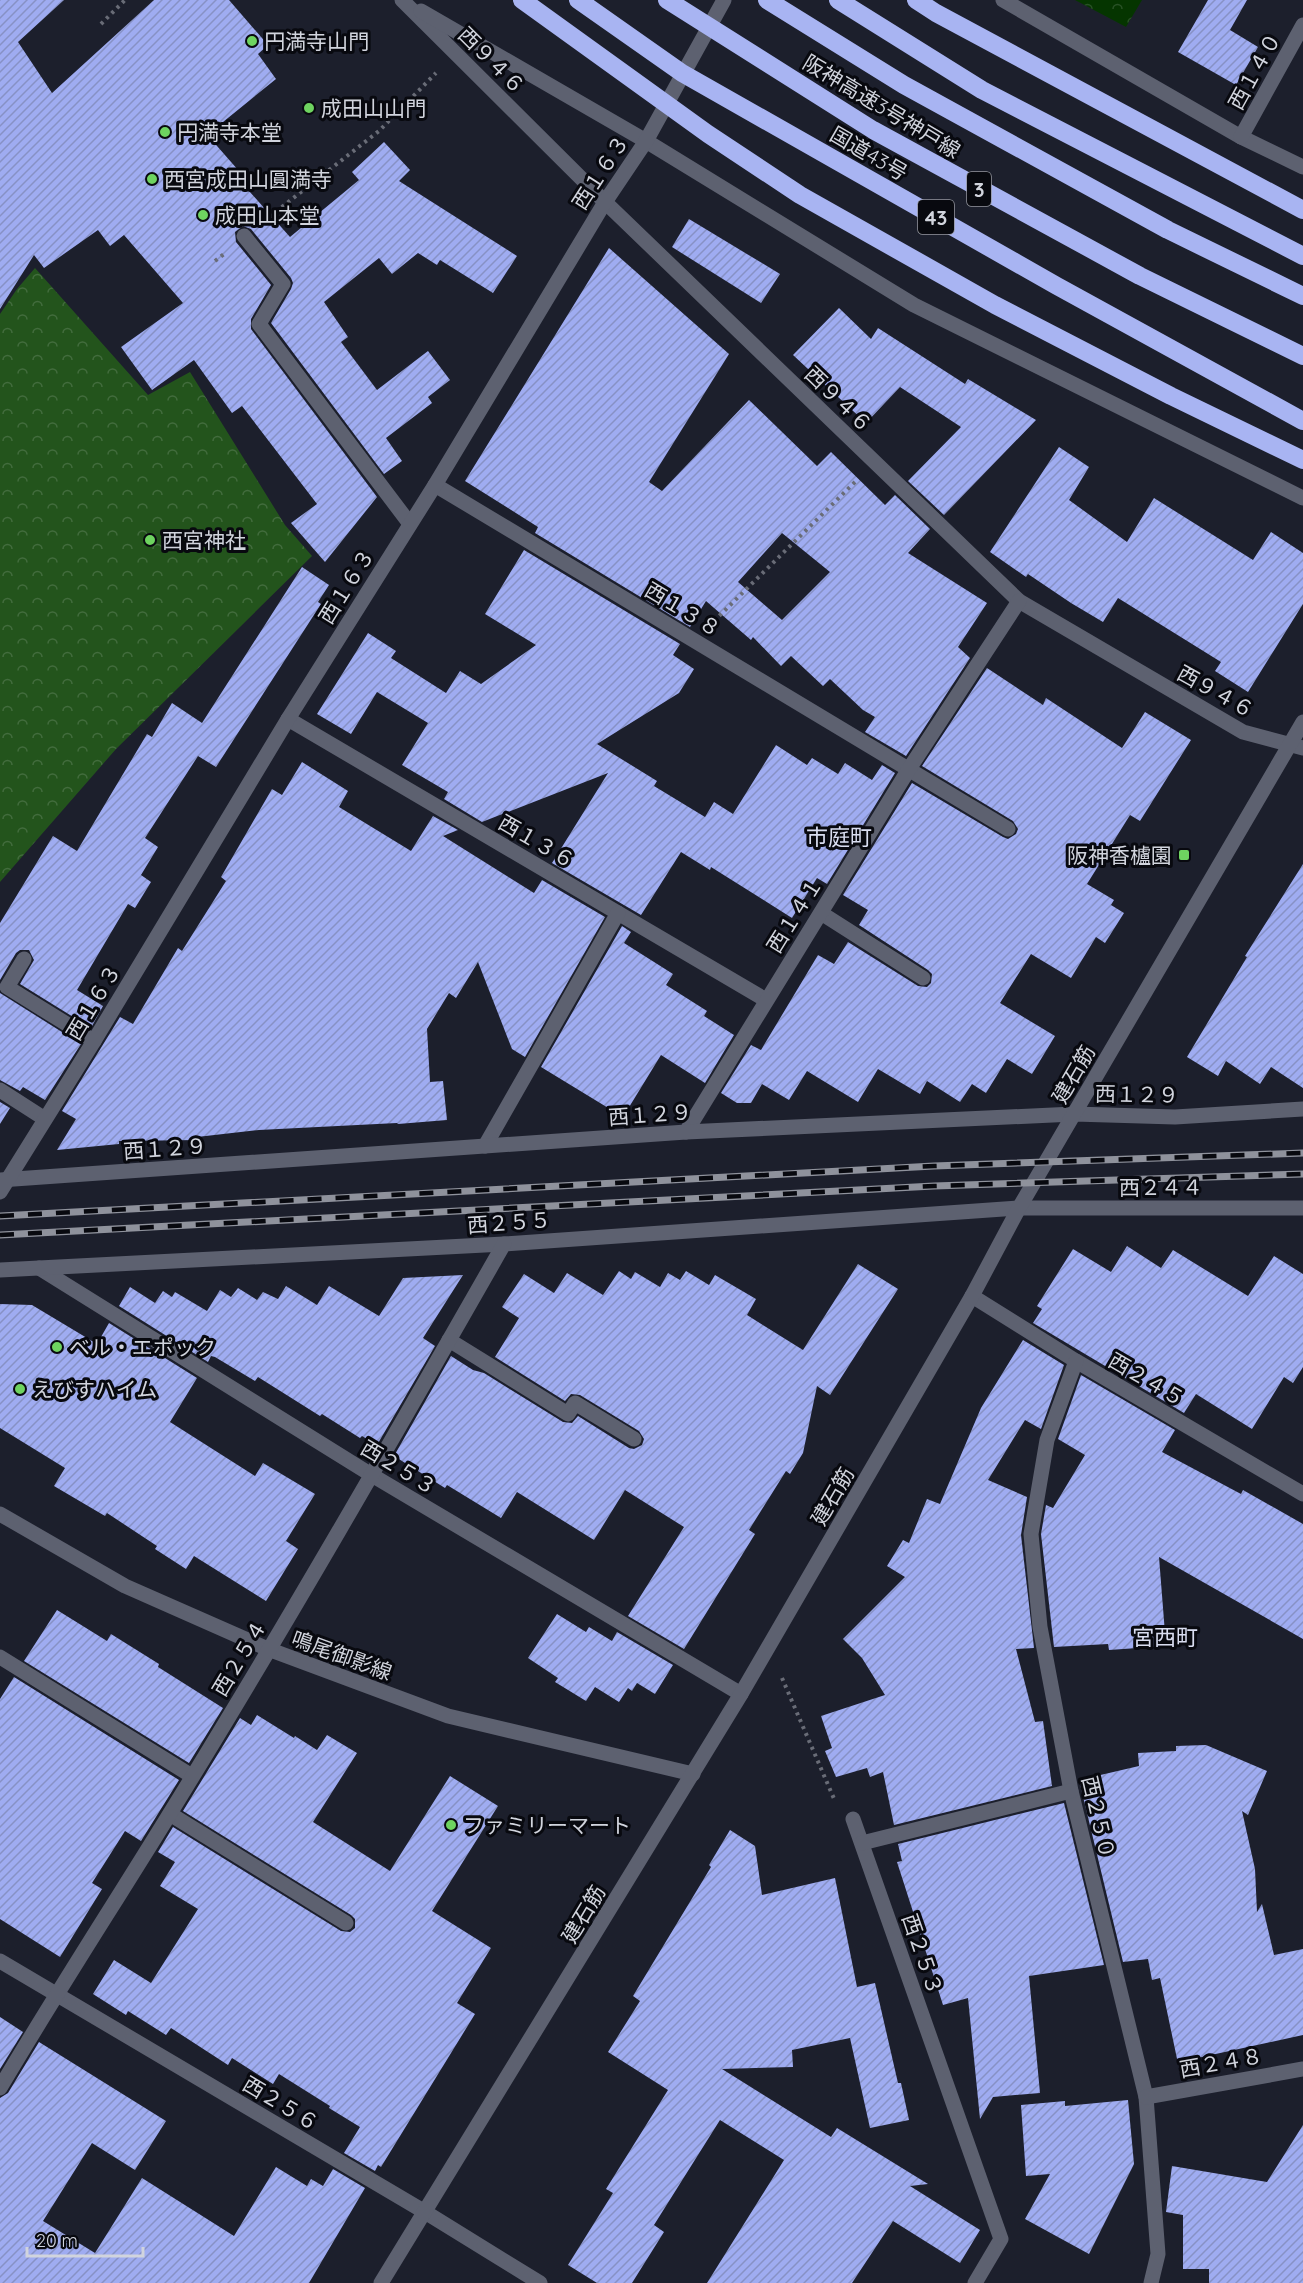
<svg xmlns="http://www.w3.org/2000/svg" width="1303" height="2283" font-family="Quicksand,'Noto Sans JP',sans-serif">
  <defs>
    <pattern id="forest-crowns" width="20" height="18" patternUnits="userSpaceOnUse" patternTransform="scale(1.5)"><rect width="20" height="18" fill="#23541c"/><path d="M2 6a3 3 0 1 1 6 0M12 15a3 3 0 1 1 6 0" fill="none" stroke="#426c3d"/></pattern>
    <pattern id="park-crowns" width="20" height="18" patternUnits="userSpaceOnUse" patternTransform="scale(1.5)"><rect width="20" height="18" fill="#053500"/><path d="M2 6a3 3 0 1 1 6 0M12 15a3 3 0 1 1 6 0" fill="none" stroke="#285125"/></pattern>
    <pattern id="building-hatch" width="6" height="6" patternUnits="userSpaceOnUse" patternTransform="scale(1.5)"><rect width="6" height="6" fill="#9facf1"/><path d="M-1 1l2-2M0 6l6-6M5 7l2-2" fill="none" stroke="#8791c5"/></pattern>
  </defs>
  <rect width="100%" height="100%" fill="#1c1f2c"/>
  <!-- forest -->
  <polygon fill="url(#forest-crowns)" points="35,268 148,395 190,372 285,525 312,556 116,749 0,882 0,314 17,289"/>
  <!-- park -->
  <polygon fill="url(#park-crowns)" points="1075,0 1142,0 1126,27"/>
  <!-- building -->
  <g fill="url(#building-hatch)" fill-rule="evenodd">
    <polygon points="0,0 64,0 18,42 52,93 154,0 229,0 268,45 258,54 276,79 223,122 225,125 210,138 253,187 249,191 290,237 359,180 352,172 384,142 410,170 399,181 517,256 493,293 440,260 437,265 418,253 392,274 379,258 324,302 348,337 341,342 377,390 428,351 450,380 428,397 432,403 386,438 402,461 384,474 271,323 291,289 293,283 291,278 251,229 243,226 235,232 236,242 271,285 251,319 251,329 377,497 325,562 291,523 317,504 242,406 232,413 194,360 152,390 121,347 183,303 124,235 110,246 98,230 44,268 34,255 0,309"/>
    <polygon points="1208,0 1247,0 1230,30 1258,47 1236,85 1178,52"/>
    <polygon points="689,219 780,274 761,303 672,247"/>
    <path d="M609,248l120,106 -80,128 13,9 87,-91 68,66 14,-14 54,53 10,-10 35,34 -22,24 79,50 -29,44 12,11 -64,98 -41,-24 10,-15 -12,-7 -33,-31 -7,7 -32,-30 -10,10 -28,-29 -2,3 -45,-39 -16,26 -155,-94 3,-6 -73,-46zM782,533l48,39 -48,48 -44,-38z"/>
    <polygon points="839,308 871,339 878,328 965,384 968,379 1036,420 944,515 908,481 961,427 900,387 866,423 793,355"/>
    <polygon points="1059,447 1089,467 1069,500 1127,542 1154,498 1253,560 1271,532 1303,553 1303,604 1248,692 1215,671 1221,662 1118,598 1103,622 1071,603 1028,574 1026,577 990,552"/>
    <polygon points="524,550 680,644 673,655 694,669 679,693 597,744 657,781 654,786 705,817 714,802 733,814 776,745 807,765 812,758 838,774 845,763 872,780 882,765 895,773 827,884 817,878 792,918 711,867 710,870 681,852 641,915 552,863 608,773 482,822 444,799 448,792 402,765 428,723 377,692 351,734 317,714 368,633 396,651 391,658 446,693 460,671 481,684 536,645 485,614"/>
    <polygon points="302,567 329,585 318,602 321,604 216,767 198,756 145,838 158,847 141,875 151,882 135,908 128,904 77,990 103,1006 91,1028 20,984 34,960 29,950 20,950 16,953 0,980 0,923 53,836 77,851 147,734 152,737 172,703 202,723"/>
    <polygon points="987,668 1043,705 1046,698 1122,748 1145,712 1191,740 1140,821 1130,815 1087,884 1114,900 1111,905 1124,913 1105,943 1096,937 1071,978 1031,954 1000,1003 1055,1036 1032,1074 1007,1059 986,1093 972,1084 960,1102 927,1081 920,1094 878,1069 858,1102 807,1071 789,1100 762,1084 751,1103 737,1103 721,1093 751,1045 761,1050 818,955 834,964 848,942 918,986 927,987 931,983 932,974 928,970 859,925 868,910 843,895 912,783 1003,837 1008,839 1016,834 1018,829 1013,821 922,766"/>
    <polygon points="302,762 348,791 339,807 411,851 433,816 458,830 443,836 534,893 542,880 605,917 525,1057 512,1049 478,962 456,998 449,993 427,1029 430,1082 443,1081 447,1120 398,1124 397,1123 259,1130 197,1137 198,1140 119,1141 119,1144 57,1150 76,1119 62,1111 120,1017 133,1024 178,948 182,951 226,881 221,877 272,789 282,795"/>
    <polygon points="1303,864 1303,1088 1271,1067 1260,1084 1226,1061 1218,1076 1187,1057 1247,957 1245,956"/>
    <polygon points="622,926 631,932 624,943 673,974 666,985 707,1011 704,1016 734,1035 705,1083 661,1055 623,1117 541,1067"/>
    <polygon points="0,993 81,1044 45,1100 23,1087 20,1091 0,1080"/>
    <polygon points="0,1102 10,1108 0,1124"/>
    <polygon points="1127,1246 1161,1268 1173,1250 1248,1296 1274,1256 1303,1274 1303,1367 1293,1383 1284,1377 1252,1429 1196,1394 1184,1413 1033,1323 1042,1309 1037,1306 1073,1249 1111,1272"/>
    <polygon points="858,1264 898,1289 830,1395 817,1386 803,1453 790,1474 786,1471 749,1530 755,1534 684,1649 628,1616 684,1527 625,1490 594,1540 517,1492 501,1518 447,1485 445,1488 394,1456 451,1356 473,1370 484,1373 563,1422 572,1423 578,1416 629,1448 634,1449 642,1445 644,1439 639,1431 580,1395 571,1394 565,1401 495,1357 519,1318 502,1307 524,1274 554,1293 567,1273 603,1295 619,1271 631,1279 635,1272 660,1287 668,1273 680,1280 686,1271 709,1285 715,1275 756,1299 747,1315 803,1350"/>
    <polygon points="463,1275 423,1338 435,1346 377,1445 362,1436 360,1438 322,1414 320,1416 258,1377 255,1381 215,1357 211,1356 208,1362 119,1306 130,1287 155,1303 163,1291 172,1297 175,1292 207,1311 220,1290 231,1297 238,1288 257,1300 263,1292 278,1299 286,1286 317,1305 329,1286 379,1316 403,1278"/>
    <polygon points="0,1304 32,1305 97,1344 109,1323 197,1378 170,1422 255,1476 263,1463 315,1494 286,1541 298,1549 266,1601 194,1556 186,1569 155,1549 157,1546 107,1513 105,1516 54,1486 65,1468 0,1428"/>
    <polygon points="1023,1340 1064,1365 1041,1429 1025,1420 988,1480 1027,1497 1021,1535 1034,1648 1016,1649 1035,1722 1043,1721 1052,1786 894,1825 883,1772 870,1777 867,1768 836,1777 825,1751 832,1748 821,1716 885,1695 862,1658 843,1639 905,1577 887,1566 903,1540 909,1543 927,1499 940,1504 981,1408"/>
    <polygon points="1081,1375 1175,1430 1162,1452 1241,1494 1243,1490 1303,1524 1303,1639 1159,1557 1166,1646 1109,1650 1108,1644 1054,1647 1041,1534 1046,1505 1053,1508 1085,1455 1058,1439"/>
    <polygon points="57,1610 107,1641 111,1634 159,1664 158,1667 223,1708 189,1763 24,1661"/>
    <polygon points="557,1614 586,1632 589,1627 612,1641 617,1632 673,1665 655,1694 637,1683 632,1691 628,1688 619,1702 595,1687 586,1701 555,1682 558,1678 528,1658"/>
    <polygon points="14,1677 179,1780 141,1841 125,1831 92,1883 102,1889 60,1957 0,1919 0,1699"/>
    <polygon points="257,1715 294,1738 295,1736 317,1750 327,1735 357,1753 313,1822 390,1871 450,1776 498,1806 432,1911 491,1948 457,2003 475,2014 381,2167 378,2165 375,2171 344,2153 360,2127 329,2108 330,2106 279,2074 273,2084 232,2058 228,2065 171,2028 166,2035 128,2011 126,2015 93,1994 114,1960 151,1983 198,1909 160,1886 175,1862 158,1852 173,1827 341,1931 350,1932 355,1928 355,1919 351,1915 183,1811 240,1718 251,1725"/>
    <polygon points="1206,1745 1267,1771 1248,1815 1242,1811 1255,1869 1257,1912 1262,1904 1274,1955 1303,1949 1303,2035 1188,2060 1188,2057 1180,2073 1160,1978 1152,1980 1148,1959 1123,1962 1079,1780 1139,1766 1138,1753 1176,1751 1176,1746"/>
    <polygon points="1064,1803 1104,1965 1029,1976 1040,2093 993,2097 980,2119 968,1998 943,2005 897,1862 902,1861 898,1844"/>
    <polygon points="730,1830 755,1846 762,1895 835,1878 857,1987 875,1983 898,2083 901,2083 909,2120 870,2128 850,2038 792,2050 793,2067 722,2069 831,2137 837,2128 928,2184 910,2186 980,2230 960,2263 893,2221 852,2283 707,2283 784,2160 720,2120 654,2225 664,2232 632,2283 597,2283 568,2265 613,2193 606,2189 668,2090 608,2052 640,2001 633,1996 711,1867 709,1865"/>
    <polygon points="0,2017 23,2032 0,2069"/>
    <polygon points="39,2042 166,2121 135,2170 92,2143 43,2221 95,2253 142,2178 234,2236 276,2167 307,2186 311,2179 323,2186 333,2169 365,2188 309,2283 0,2283 0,2098 8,2093"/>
    <polygon points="1128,2100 1134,2164 1089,2254 1025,2219 1050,2174 1026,2176 1021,2105 1065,2101 1065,2106"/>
    <polygon points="1303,2125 1303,2283 1209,2283 1209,2269 1183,2269 1183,2215 1166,2212 1172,2166 1267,2182"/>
  </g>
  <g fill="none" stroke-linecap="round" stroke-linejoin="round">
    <!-- path -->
    <g stroke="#696c77" stroke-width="4" stroke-dasharray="3 4.5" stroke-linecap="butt">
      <polyline points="101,24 125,0"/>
      <polyline points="264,221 379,131 436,73"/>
      <polyline points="215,261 224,254"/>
      <polyline points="714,621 856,481"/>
      <polyline points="782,1678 835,1801"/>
    </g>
    <!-- minor -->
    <g stroke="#5d6170" stroke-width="15">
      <polyline points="402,0 605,202 1019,601 1243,732 1303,748"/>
      <polyline points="1003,0 1241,137 1303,167"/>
      <polyline points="421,11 646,141 914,305 1303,498"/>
      <polyline points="1241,137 1303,25"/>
      <polyline points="244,236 283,284 259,324 410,524"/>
      <polyline points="435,485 1008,829"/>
      <polyline points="288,719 766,1000"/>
      <polyline points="821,913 923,978"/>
      <polyline points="24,959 7,987 94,1041"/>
      <polyline points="0,1090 45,1119"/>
      <polyline points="686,1132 909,769 1019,601"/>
      <polyline points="485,1146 618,913"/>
      <polyline points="0,1180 686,1132 1074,1114 1175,1117 1303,1109"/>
      <polyline points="0,1192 94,1041 288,719 435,485 605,202 646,141 724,0"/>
      <polyline points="39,1268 370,1474 741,1694"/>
      <polyline points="0,1270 504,1244 1019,1208 1303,1208"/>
      <polyline points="972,1296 1076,1361 1303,1494"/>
      <polyline points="449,1340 568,1414 575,1403 634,1439"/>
      <polyline points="1076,1361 1047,1440 1031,1534 1040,1627 1071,1791 1146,2097 1158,2254 1151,2283"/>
      <polyline points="0,1514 125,1586 268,1649 448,1716 693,1774"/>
      <polyline points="0,1657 192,1776"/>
      <polyline points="170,1814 346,1923"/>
      <polyline points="853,1819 1001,2239 975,2283"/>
      <polyline points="862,1843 1071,1791"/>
      <polyline points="0,1961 425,2212 540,2283"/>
      <path d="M0,2088c55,-93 113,-182 169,-273 116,-188 226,-380 335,-571"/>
      <polyline points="1146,2097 1303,2069"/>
      <polyline points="381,2283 741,1694 972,1296 1019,1208 1303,722"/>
    </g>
    <!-- highway -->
    <g stroke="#a8b4f2" stroke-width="18">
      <polyline points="522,0 708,134 800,195 995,305 1171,396 1303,460"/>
      <polyline points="578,0 682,73 1057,286 1303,421"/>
      <polyline points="667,0 873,130 1140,276 1303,356"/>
      <polyline points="767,0 904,85 1168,230 1303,296"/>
      <polyline points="838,0 982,90 1303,256"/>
      <polyline points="916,0 936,13 1303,210"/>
    </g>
    <!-- rail casing -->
    <g stroke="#8f929c" stroke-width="7">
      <g id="rail">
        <polyline points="0,1216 934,1166 1303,1153"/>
        <polyline points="0,1235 934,1186 1303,1174"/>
      </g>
    </g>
    <!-- rail -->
    <use href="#rail" stroke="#08090f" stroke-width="4.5" stroke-dasharray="14" stroke-linecap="butt"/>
  </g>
  <!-- markers -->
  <g fill="#6ed360" stroke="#08090f" stroke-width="2">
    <circle cx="252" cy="41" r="6"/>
    <circle cx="309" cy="108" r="6"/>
    <circle cx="165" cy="132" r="6"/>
    <circle cx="152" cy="179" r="6"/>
    <circle cx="203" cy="215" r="6"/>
    <circle cx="150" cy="540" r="6"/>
    <rect x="1178" y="849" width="12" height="12" rx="3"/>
    <circle cx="57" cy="1347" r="6"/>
    <circle cx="20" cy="1389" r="6"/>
    <circle cx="451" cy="1825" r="6"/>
  </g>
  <g text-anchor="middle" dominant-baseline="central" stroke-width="6" stroke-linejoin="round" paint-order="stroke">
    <!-- shield labels -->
    <g fill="#08090f" stroke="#95979f" stroke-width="1.5">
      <rect x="967" y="172" width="24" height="34" rx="4.5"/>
      <rect x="918" y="200" width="36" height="34" rx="4.5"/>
    </g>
    <g font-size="20" font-weight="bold" fill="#d1d4dd">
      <text x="979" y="189">3</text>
      <text x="936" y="217">43</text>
    </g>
    <!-- poi labels -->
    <g font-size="21" fill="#d1d4dd" stroke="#08090f" text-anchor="start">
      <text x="264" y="41">円満寺山門</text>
      <text x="321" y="108">成田山山門</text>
      <text x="177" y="132">円満寺本堂</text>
      <text x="164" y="179">西宮成田山圓満寺</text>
      <text x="215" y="215">成田山本堂</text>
      <text x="162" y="540">西宮神社</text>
      <text x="1172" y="855" text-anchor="end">阪神香櫨園</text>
      <text x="69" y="1347">ベル・エポック</text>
      <text x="32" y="1389">えびすハイム</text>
      <text x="463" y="1825">ファミリーマート</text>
    </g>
    <!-- street labels -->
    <g font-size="21" fill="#d1d4dd" stroke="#08090f">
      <text transform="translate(492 60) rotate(45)">西９４６</text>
      <text transform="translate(1254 71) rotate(-61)">西１４０</text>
      <text transform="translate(882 106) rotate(31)">阪神高速3号神戸線</text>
      <text transform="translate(869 153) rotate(30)">国道43号</text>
      <text transform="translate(600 172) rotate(-57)">西１６３</text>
      <text transform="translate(839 399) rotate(44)">西９４６</text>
      <text transform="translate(346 586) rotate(-58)">西１６３</text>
      <text transform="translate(683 609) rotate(31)">西１３８</text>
      <text transform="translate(1216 691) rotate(29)">西９４６</text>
      <text transform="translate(537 841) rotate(30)">西１３６</text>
      <text transform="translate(794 915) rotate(-58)">西１４１</text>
      <text transform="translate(93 1002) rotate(-59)">西１６３</text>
      <text transform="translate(1073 1074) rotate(-60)">建石筋</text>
      <text transform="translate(1137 1094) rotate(1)">西１２９</text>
      <text transform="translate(650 1114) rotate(-4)">西１２９</text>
      <text transform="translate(165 1148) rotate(-4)">西１２９</text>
      <text x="1161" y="1187">西２４４</text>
      <text transform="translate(509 1222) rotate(-4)">西２５５</text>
      <text transform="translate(1147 1379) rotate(30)">西２４５</text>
      <text transform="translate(399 1467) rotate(31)">西２５３</text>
      <text transform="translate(832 1496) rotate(-60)">建石筋</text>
      <text transform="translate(342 1655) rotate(20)">鳴尾御影線</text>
      <text transform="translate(239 1658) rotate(-59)">西２５４</text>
      <text transform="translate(1099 1817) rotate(77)">西２５０</text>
      <text transform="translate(583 1914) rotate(-59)">建石筋</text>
      <text transform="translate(923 1954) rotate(71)">西２５３</text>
      <text transform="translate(1221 2062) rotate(-10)">西２４８</text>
      <text transform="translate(281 2103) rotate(31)">西２５６</text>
    </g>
    <!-- neighbourhood labels -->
    <g font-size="22" fill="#d9ddf0" stroke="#08090f">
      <text x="839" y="837">市庭町</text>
      <text x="1165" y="1637">宮西町</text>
    </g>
  </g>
  <!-- scale -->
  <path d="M27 2247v9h116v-9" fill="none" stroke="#d1d4dd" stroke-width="3"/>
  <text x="36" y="2247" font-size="18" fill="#d1d4dd" stroke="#08090f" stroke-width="4.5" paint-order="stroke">20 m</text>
</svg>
